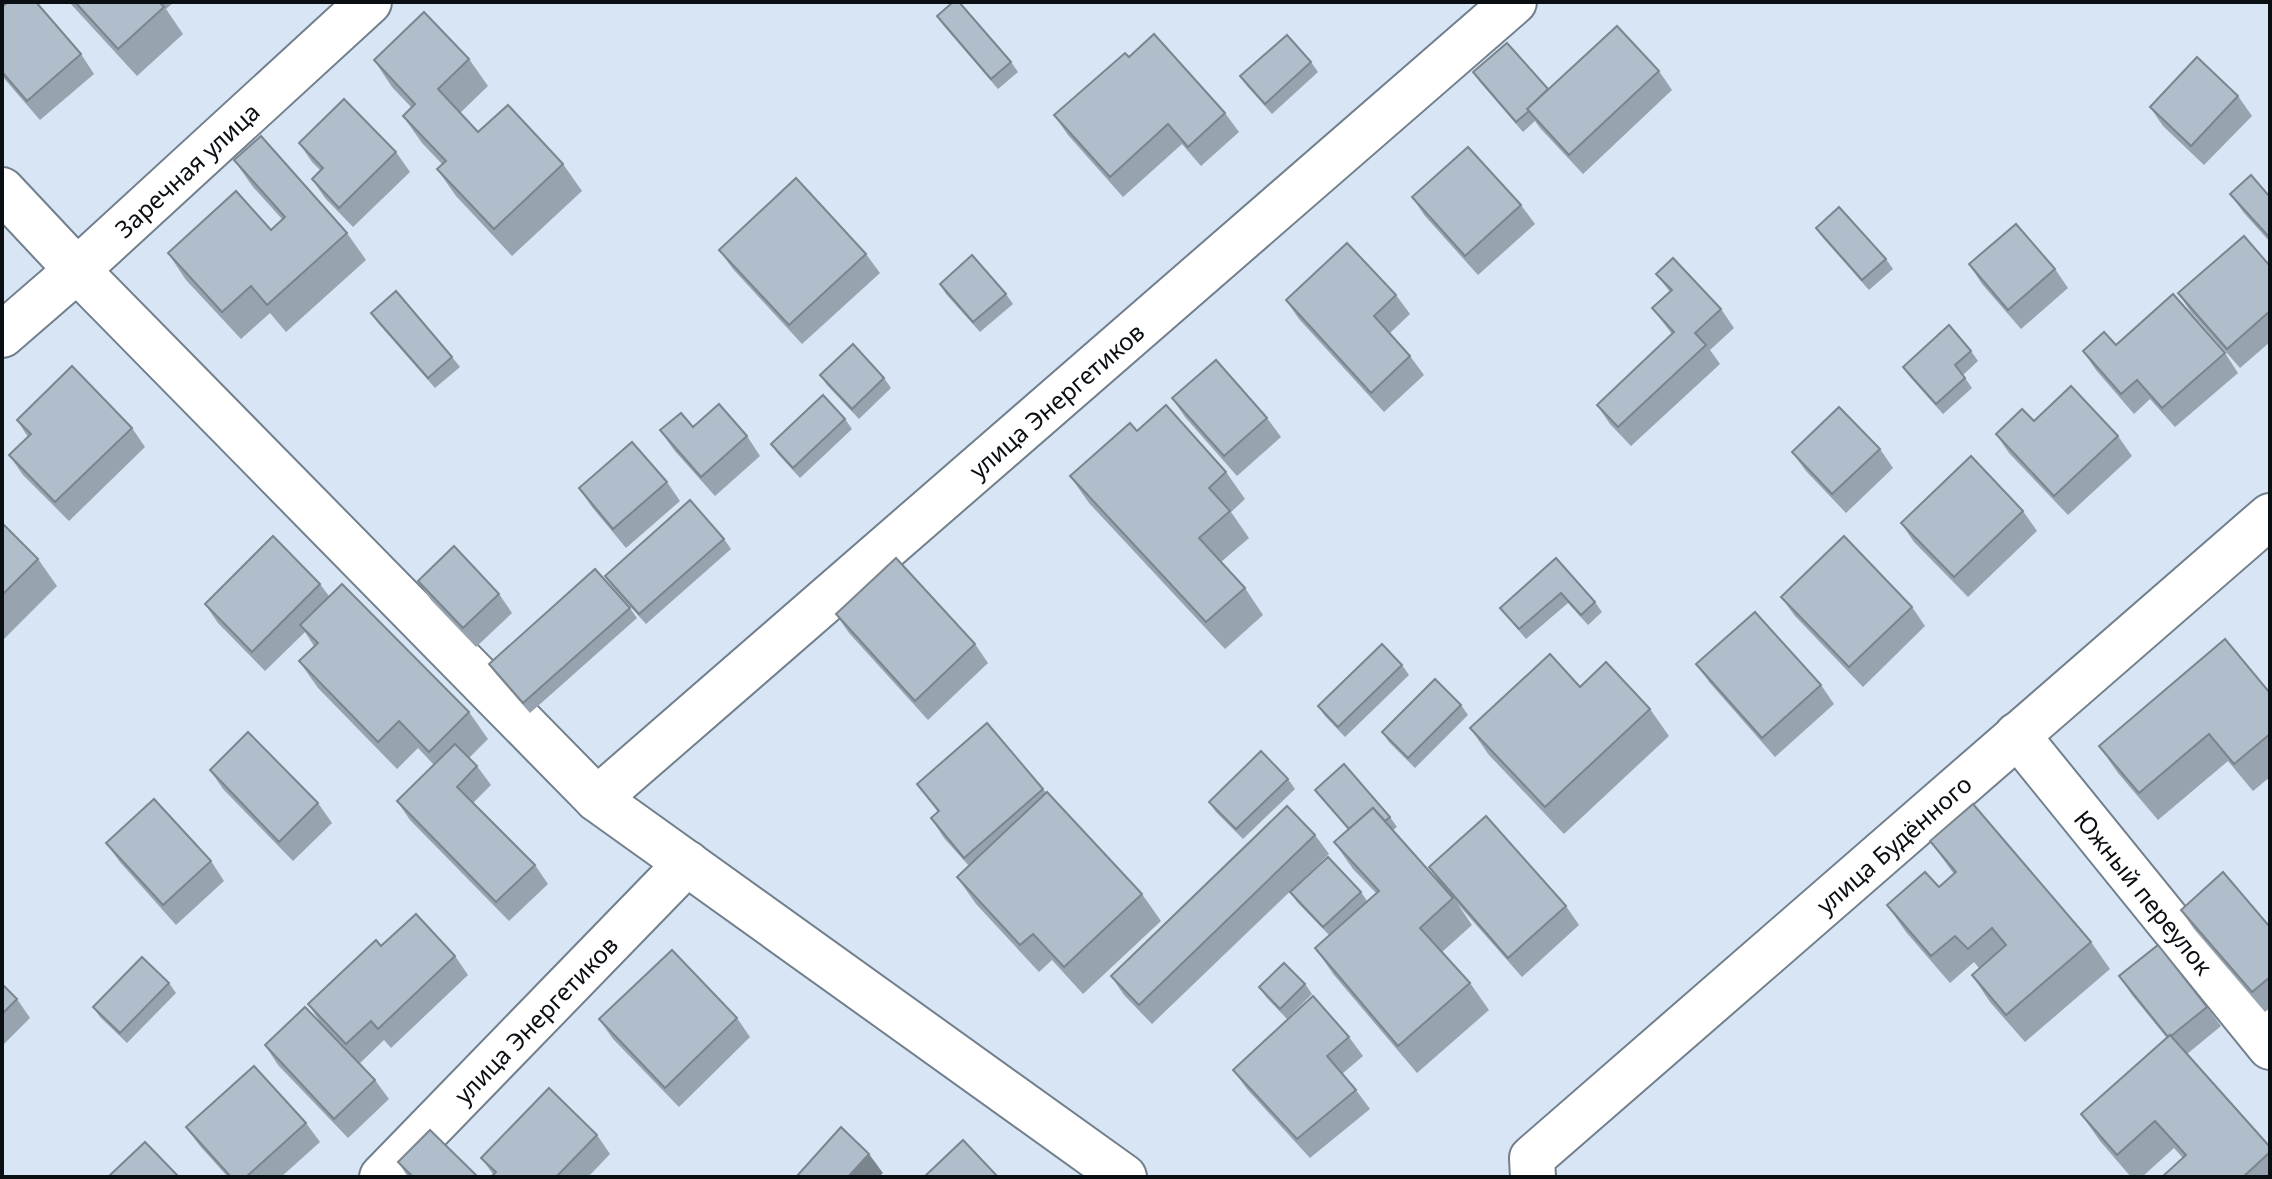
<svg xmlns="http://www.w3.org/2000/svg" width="2272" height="1179" font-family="'Noto Sans',sans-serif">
  <rect width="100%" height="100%" fill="#d7e5f4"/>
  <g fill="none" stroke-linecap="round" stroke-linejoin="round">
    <!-- minor casing -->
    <g stroke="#727f8c" stroke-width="48">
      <g id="minor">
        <polyline points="2,190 77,270 597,799 1124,1177"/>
        <path id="s1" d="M2,335l75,-65 292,-268"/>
        <path id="s2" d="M2017,735l253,312"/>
        <path id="s3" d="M597,799l917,-797"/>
        <path id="s4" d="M382,1177l305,-314"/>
        <path id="s5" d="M1533,1177l-1,-19 738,-642"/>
      </g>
    </g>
    <!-- minor -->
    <use href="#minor" stroke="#fff" stroke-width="44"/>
  </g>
  <!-- wall -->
  <g fill="#97a3af">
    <polygon points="69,2 174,2 166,9 183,34 137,76"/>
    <polygon points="2,7 81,54 94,74 40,120 2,76"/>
    <polygon points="937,16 1011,62 1018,72 998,89 944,26"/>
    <polygon points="1129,57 1225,113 1239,132 1201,166 1182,144 1123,197 1068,135 1054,115"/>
    <polygon points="469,59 488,86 460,113 478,132 563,164 582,191 512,256 456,196 437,169 442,164 422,143 403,116 412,108 392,87 374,60"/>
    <polygon points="1311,62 1318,72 1272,114 1247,86 1240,76"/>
    <polygon points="1659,71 1672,90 1583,174 1540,128 1535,121 1523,132 1480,82 1473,72 1548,89"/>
    <polygon points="2238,96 2252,116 2204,165 2163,126 2150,107"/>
    <polygon points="299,143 396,152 410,172 353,227 325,198 312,179 320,170 312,162"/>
    <polygon points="234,160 347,233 366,260 286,332 270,313 241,339 186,280 168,253 271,230 282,219 253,187"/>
    <polygon points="2230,194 2270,197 2270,242 2244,213"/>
    <polygon points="1412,197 1521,205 1535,224 1478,275 1425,216"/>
    <polygon points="1816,228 1886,259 1893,269 1869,290 1823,238"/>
    <polygon points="719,250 866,254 880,273 802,344 733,269"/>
    <polygon points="1969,264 2055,269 2068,288 2021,329 1982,284"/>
    <polygon points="2270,266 2270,342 2240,368 2191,312 2178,293"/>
    <polygon points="1656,274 1721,309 1734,328 1710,350 1720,364 1631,446 1610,424 1597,405 1672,334 1652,308 1670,292"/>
    <polygon points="940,284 1006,294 1013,304 980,332 946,294"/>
    <polygon points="1396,295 1410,314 1390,333 1410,356 1424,375 1384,412 1299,319 1286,300"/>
    <polygon points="371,313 452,357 460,367 435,388 378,323"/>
    <polygon points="2116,345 2225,353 2238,373 2175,427 2150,399 2134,414 2096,370 2083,351"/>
    <polygon points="1971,351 1978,361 1963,375 1972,388 1943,414 1910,377 1903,367"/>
    <polygon points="820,375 884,378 891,388 859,419 827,385"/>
    <polygon points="1172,398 1267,418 1281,437 1237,476 1185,417"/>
    <polygon points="845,419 852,429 800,478 778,454 771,444"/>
    <polygon points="17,420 132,428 145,447 69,521 23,475 9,455 28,437"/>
    <polygon points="2034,421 2118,436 2132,456 2068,515 2009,453 1996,434"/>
    <polygon points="660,430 747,436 760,456 715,496 674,450"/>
    <polygon points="1137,431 1226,472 1245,499 1231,512 1249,538 1221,562 1245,588 1263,615 1225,649 1089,503 1070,476"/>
    <polygon points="1880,449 1893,468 1846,513 1806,471 1792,452"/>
    <polygon points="667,482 680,501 626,548 592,507 579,488"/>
    <polygon points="2023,511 2037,531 1968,597 1914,542 1901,523"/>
    <polygon points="2,523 38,559 57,586 2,641"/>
    <polygon points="724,539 731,549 646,624 612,586 605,576"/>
    <polygon points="1556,558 1595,602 1602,612 1588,625 1568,603 1526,639 1500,608"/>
    <polygon points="418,581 499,594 512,613 476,647 431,600"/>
    <polygon points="320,584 329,596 469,712 488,739 469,758 477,766 491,785 473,803 535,865 548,884 509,921 410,820 397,801 434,765 418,748 397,769 318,688 299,661 314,646 305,632 265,671 218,623 205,604"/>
    <polygon points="1781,597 1912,607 1925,626 1863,687 1795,616"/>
    <polygon points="630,608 637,618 530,713 496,674 489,664"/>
    <polygon points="836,614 975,644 988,663 928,720 849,633"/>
    <polygon points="1696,664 1821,685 1834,704 1775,757 1710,683"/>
    <polygon points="1402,665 1409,675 1345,737 1325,716 1318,706"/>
    <polygon points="1580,687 1650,709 1669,736 1564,834 1489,755 1470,728"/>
    <polygon points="2270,693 2270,777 2253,791 2228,761 2158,820 2118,773 2099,746"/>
    <polygon points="1461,705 1468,715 1415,768 1389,742 1382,732"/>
    <polygon points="210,770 318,803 332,823 293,861 223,789"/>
    <polygon points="1288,779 1295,789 1243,839 1216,812 1209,802"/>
    <polygon points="917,784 1043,789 1142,894 1161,921 1083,994 1052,960 1039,972 976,904 957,877 969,866 944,838 931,818 938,812"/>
    <polygon points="1315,790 1390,817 1397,827 1393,830 1439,882 1429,867 1566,906 1579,925 1522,977 1457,903 1472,925 1442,952 1470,983 1489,1010 1417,1073 1334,975 1315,948 1329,935 1297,902 1290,892 1361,892 1367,901 1376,893 1353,869 1334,842 1348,829"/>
    <polygon points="1315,835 1329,854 1152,1024 1124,995 1111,976"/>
    <polygon points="1930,841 2091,942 2110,969 2025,1042 1990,1002 1972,975 1979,968 1974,962 1950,983 1906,932 1887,905 1939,887 1954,874"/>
    <polygon points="106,843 211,861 224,881 176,925 120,862"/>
    <polygon points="2181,910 2270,927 2270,1008 2265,1012 2194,929"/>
    <polygon points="381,946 455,956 468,975 391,1048 384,1040 360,1063 375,1080 389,1099 348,1138 278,1065 265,1045 350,1053 321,1023 308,1004"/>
    <polygon points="2119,976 2207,1007 2221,1026 2187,1054 2270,1147 2270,1177 2162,1177 2183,1158 2174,1148 2142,1177 2131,1177 2100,1141 2081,1114 2167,1038 2132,995"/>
    <polygon points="169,983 176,993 127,1043 100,1017 93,1007"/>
    <polygon points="2,984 17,999 30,1018 2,1046"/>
    <polygon points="1305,984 1312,994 1287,1019 1266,997 1259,987"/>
    <polygon points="737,1018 750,1037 679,1107 613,1039 599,1019"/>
    <polygon points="1349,1037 1363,1056 1342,1074 1356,1090 1370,1109 1310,1158 1247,1089 1233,1070"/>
    <polygon points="306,1123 320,1142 281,1177 228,1177 200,1146 186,1127"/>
    <polygon points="597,1135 610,1154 588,1177 491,1177 493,1174 481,1158"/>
    <polygon points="398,1162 478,1177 408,1177"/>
  </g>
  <!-- shaded-wall -->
  <polygon fill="#7b858e" points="869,1154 883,1173 879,1177 848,1177"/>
  <!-- building -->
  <g fill="#b0becb" stroke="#7b858e" stroke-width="2">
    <polygon points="8,2 36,2 81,54 27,101 2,72 2,7"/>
    <polygon points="75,2 159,2 164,7 118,49"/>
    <polygon points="953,2 959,2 1011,62 991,79 937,16"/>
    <polygon points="424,12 469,59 438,89 478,132 508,105 563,164 494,229 437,169 446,161 403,116 415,104 374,60"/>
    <polygon points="1617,26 1659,71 1569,155 1527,109"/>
    <polygon points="1154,34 1225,113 1188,147 1168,124 1110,177 1054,115 1125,53 1129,57"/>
    <polygon points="1287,35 1311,62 1265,104 1240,76"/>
    <polygon points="1507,43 1548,89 1527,109 1529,111 1516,122 1473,72"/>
    <polygon points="2197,57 2238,96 2191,146 2150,107"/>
    <polygon points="344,99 396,152 339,208 312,179 323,168 299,143"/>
    <polygon points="261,136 347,233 267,305 251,286 222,312 168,253 236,191 271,230 285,217 234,160"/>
    <polygon points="1468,147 1521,205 1465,256 1412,197"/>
    <polygon points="2251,175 2270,197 2270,238 2230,194"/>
    <polygon points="796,178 866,254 789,325 719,250"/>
    <polygon points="1839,207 1886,259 1862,280 1816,228"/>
    <polygon points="2016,224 2055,269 2008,310 1969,264"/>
    <polygon points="2244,236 2270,266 2270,311 2227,349 2178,293"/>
    <polygon points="1347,243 1396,295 1374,316 1410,356 1371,393 1286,300"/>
    <polygon points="972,255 1006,294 973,322 940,284"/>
    <polygon points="1673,258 1721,309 1695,333 1706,345 1618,427 1597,405 1674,332 1652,308 1672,290 1656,274"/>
    <polygon points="396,291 452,357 428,378 371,313"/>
    <polygon points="2173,294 2225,353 2162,408 2137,380 2121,394 2083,351 2104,332 2116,345"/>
    <polygon points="1949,325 1971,351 1955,365 1965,378 1936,404 1903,367"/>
    <polygon points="853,344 884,378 852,409 820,375"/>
    <polygon points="1216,360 1267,418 1224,456 1172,398"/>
    <polygon points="72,366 132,428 55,502 9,455 31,434 17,420"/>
    <polygon points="2071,386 2118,436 2054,496 1996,434 2022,409 2034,421"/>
    <polygon points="823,395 845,419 793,468 771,444"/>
    <polygon points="719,404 747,436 701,477 660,430 681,413 693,427"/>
    <polygon points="1166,405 1226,472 1209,488 1230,511 1199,538 1245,588 1206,622 1070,476 1130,423 1137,431"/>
    <polygon points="1839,407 1880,449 1832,494 1792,452"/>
    <polygon points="632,442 667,482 613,529 579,488"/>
    <polygon points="1971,456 2023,511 1954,577 1901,523"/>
    <polygon points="690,500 724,539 639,614 605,576"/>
    <polygon points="2,523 38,559 2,595"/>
    <polygon points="273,536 320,584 252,652 205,604"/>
    <polygon points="1844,536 1912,607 1849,667 1781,597"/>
    <polygon points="454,546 499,594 463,628 418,581"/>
    <polygon points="896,558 975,644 915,701 836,614"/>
    <polygon points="1556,558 1595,602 1581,615 1561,593 1519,629 1500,608"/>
    <polygon points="595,569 630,608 523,703 489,664"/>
    <polygon points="342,584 469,712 429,752 399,721 378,742 299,661 318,643 300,625"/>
    <polygon points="1755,612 1821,685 1762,738 1696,664"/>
    <polygon points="2225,639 2270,693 2270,734 2234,764 2209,734 2139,793 2099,746"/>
    <polygon points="1382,644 1402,665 1338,727 1318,706"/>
    <polygon points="1550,654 1580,687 1606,662 1650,709 1545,807 1470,728"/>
    <polygon points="1435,679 1461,705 1408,758 1382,732"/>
    <polygon points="987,723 1043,789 964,858 931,818 939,811 917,784"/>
    <polygon points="248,732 318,803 279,842 210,770"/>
    <polygon points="455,744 477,766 457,787 535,865 496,902 397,801"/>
    <polygon points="1261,751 1288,779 1236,829 1209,802"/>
    <polygon points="1344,764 1390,817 1385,821 1373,808 1349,829 1315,790"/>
    <polygon points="1047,792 1142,894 1064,967 1033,934 1020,945 957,877"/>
    <polygon points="154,799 211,861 163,905 106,843"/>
    <polygon points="1973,804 2091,942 2006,1015 1972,975 2006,945 1992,928 1968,949 1955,936 1931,956 1887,905 1925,872 1939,887 1956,872 1930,841"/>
    <polygon points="1287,806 1315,835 1139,1005 1111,976"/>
    <polygon points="1373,808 1453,898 1420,928 1470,983 1398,1046 1315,948 1379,891 1334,842"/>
    <polygon points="1486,816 1566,906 1508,958 1429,867"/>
    <polygon points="1328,857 1361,892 1323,927 1290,892"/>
    <polygon points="2223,872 2270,927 2270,977 2252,992 2181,910"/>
    <polygon points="416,914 455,956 378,1029 371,1021 346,1044 308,1004 376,940 381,946"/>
    <polygon points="2158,945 2207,1007 2171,1036 2170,1035 2168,1037 2119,976"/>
    <polygon points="672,950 737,1018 665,1088 599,1019"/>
    <polygon points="142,957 169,983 120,1033 93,1007"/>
    <polygon points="1284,963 1305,984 1280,1009 1259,987"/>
    <polygon points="2,984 17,999 2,1014"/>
    <polygon points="1313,996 1349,1037 1327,1056 1356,1090 1297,1139 1233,1070"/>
    <polygon points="305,1007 375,1080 334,1119 265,1045"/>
    <polygon points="2170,1035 2270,1147 2270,1152 2243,1177 2162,1177 2186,1155 2155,1121 2117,1155 2081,1114"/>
    <polygon points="254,1066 306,1123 246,1177 231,1177 186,1127"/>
    <polygon points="549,1088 597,1135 556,1177 491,1177 496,1172 481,1158"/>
    <polygon points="841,1127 869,1154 848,1177 796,1177"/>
    <polygon points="430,1130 478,1177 413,1177 398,1162"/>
    <polygon points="963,1140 998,1177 924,1177"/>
    <polygon points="145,1142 179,1177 108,1177"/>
  </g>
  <g text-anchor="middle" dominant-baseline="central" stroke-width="6" stroke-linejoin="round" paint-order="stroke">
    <!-- street labels -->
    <g font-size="24" fill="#0a0f13" stroke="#e6f2fe">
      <text stroke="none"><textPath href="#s1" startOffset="248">Заречная улица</textPath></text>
      <text stroke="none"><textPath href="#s3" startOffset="608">улица Энергетиков</textPath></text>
      <text stroke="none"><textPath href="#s5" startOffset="498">улица Будённого</textPath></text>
      <text stroke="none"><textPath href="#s2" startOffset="202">Южный переулок</textPath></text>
      <text stroke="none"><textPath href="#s4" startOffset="220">улица Энергетиков</textPath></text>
    </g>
  </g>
  <!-- border -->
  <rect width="2272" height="1179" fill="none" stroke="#0a0f13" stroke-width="8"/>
</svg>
